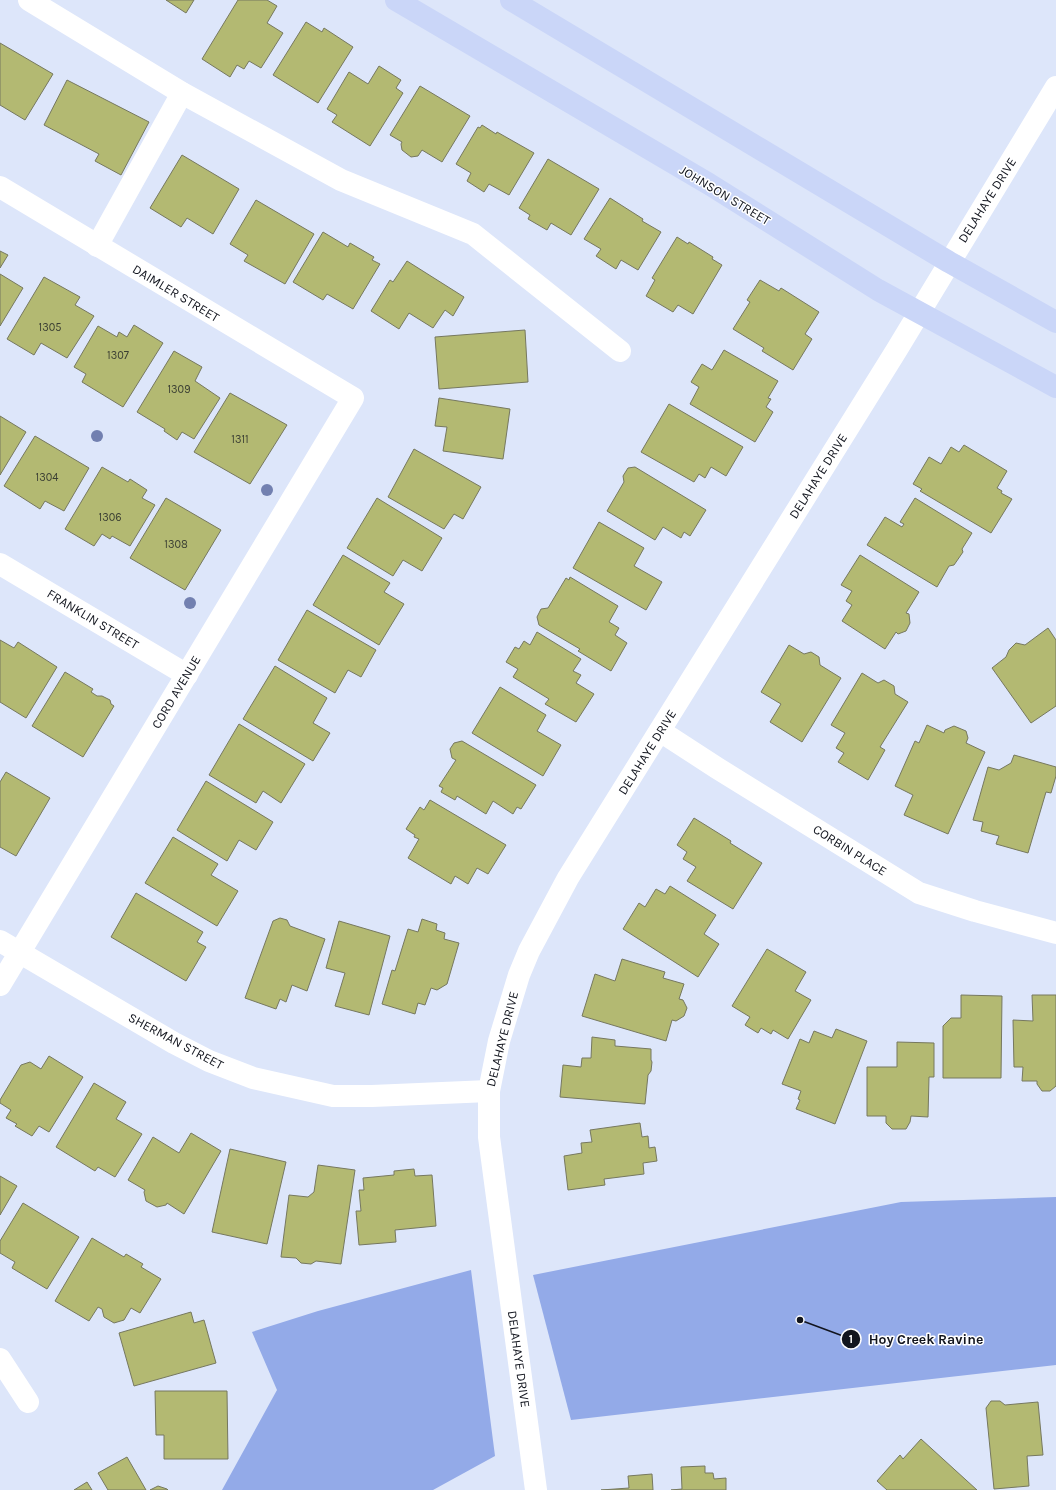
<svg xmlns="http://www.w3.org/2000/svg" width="1056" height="1490" font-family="Karla,sans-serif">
  <rect width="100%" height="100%" fill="#dde6fa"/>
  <!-- forest -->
  <g fill="#93aae8">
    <polygon points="1056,1197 1056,1365 571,1420 533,1275 901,1202"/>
    <polygon points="471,1270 495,1456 433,1490 222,1490 277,1390 252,1332 318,1311"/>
  </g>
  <!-- building -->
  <g fill="#b3b972" stroke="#76785f">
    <polygon points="166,0 194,0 186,13"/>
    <polygon points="238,0 267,0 277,6 267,23 283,33 261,68 249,61 244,69 237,65 230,77 202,59"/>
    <polygon points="306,22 322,32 324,28 353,47 318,103 273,75"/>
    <polygon points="0,43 53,74 25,120 0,105"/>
    <polygon points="379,66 401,80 396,88 403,93 370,146 332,122 337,115 327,109 349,72 368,84"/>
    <polygon points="67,80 149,122 121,175 95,161 99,154 44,125"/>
    <polygon points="420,86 470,116 442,162 422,150 418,156 411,157 402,150 401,144 402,142 390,135"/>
    <polygon points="482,125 496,134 497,132 534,153 509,195 489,184 484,192 467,181 471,173 456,164 478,127 480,128"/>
    <polygon points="182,155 239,189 213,234 187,218 181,227 150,208"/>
    <polygon points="548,159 599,189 571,235 551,223 547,230 528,219 530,215 519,208"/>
    <polygon points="610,198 643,219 642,221 661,232 638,270 621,260 616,269 596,256 601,249 584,239"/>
    <polygon points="256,200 314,234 285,284 244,261 248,255 230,244"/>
    <polygon points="323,232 348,247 350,243 374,257 372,260 380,264 353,309 327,294 323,300 293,282"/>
    <polygon points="677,237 688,244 689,242 713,257 712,259 722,265 693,314 678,305 673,312 646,296 655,280 652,278"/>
    <polygon points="0,251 8,255 0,268"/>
    <polygon points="407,261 464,297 453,316 445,310 433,328 409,313 399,329 371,311 390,280 393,282"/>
    <polygon points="0,274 23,288 0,326"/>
    <polygon points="44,277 80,297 75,305 94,316 67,358 41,343 34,355 7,339"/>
    <polygon points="760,280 779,291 781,288 819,312 805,334 812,339 793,370 762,351 764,348 733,329 750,302 747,300"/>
    <polygon points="134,325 163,343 123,407 82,382 86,374 74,367 98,326 117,337 119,332 127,337"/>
    <polygon points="525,330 528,382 439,389 435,337"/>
    <polygon points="724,350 778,381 768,398 771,399 766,407 773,412 755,442 690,404 699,387 691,382 702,364 712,370"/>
    <polygon points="174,351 202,367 195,381 220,398 194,439 182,432 177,440 164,431 165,429 137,412"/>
    <polygon points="230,393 287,425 250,484 194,452"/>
    <polygon points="439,398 510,409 503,459 443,451 447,427 435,426"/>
    <polygon points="669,404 743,447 726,476 711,467 705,478 699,474 694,482 641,452"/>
    <polygon points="0,416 26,432 0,475"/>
    <polygon points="35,436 89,468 64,511 45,501 40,509 4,486"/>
    <polygon points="964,445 1007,471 997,488 1002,491 1001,493 1012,499 991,533 920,491 922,489 913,484 929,457 941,464 951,447 959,452"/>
    <polygon points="414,449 481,487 463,519 454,514 444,529 388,497"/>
    <polygon points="102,467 128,482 130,479 147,490 142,498 155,505 130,546 112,536 110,539 102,534 94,546 65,529"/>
    <polygon points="635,467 706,510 690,536 684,532 681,538 663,527 655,540 607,511 624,482 623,476 628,468"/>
    <polygon points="166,498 221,530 185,590 130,558"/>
    <polygon points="377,498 442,538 422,571 403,560 393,576 347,548"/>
    <polygon points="915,498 972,533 962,549 963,552 954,565 949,566 937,587 867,545 885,517 902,527 904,524 900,522"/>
    <polygon points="599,522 644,548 634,566 662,582 646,610 573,568"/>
    <polygon points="343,555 390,583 384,592 404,604 379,645 313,605"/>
    <polygon points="860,555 919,592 906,613 909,614 910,623 906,631 898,634 896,632 885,649 842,621 852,605 846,601 852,591 841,585"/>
    <polygon points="570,577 618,606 609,622 619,628 615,635 627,643 611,671 578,651 580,649 539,625 537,617 541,609 548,608 566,578 569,580"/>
    <polygon points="307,610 376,650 361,677 348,670 335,693 278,660"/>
    <polygon points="1048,628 1056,640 1056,706 1031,723 992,668 1006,657 1009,650 1016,643 1025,645"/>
    <polygon points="537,632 581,659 573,671 581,675 576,683 594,694 576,722 545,704 549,699 513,677 518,669 506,662 515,647 519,649 524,641 530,645"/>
    <polygon points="0,640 14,648 18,642 57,667 26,718 0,702"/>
    <polygon points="789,645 804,654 811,652 819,657 820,665 841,678 802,742 770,722 781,704 761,692"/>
    <polygon points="275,666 327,698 313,723 330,733 313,761 243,719"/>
    <polygon points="65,672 93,689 91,692 97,696 102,696 110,700 111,704 114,706 83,757 32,726"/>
    <polygon points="862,673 878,683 884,680 894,686 895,694 908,702 880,747 885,750 868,780 838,762 844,753 836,748 845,733 831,725"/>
    <polygon points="500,687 546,715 537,731 561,745 543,776 472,733"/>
    <polygon points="239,724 305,764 281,803 263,791 256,803 209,775"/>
    <polygon points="927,725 944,733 945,730 954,726 966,731 968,738 966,743 985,752 948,834 904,815 913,795 895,786 915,741 919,743"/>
    <polygon points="462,741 536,785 521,809 517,807 513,814 493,801 486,814 457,796 455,800 441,792 443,788 439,786 456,760 452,758 450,749 454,743"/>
    <polygon points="1014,755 1056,767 1056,776 1051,793 1046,792 1028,853 996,844 999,836 981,831 983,822 973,820 988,767 999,770 1011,763"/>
    <polygon points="6,772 50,798 16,856 0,847 0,782"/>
    <polygon points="206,781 273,822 256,850 239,840 227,861 177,830"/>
    <polygon points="430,800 506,845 488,874 477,868 468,884 455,876 451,884 408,858 419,839 414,837 415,835 406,829 420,807 424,810"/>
    <polygon points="694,818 731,841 730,843 762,863 733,909 687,881 696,867 683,859 687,852 677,845"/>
    <polygon points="173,837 218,864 211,875 238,891 217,926 145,883"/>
    <polygon points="670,886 716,915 704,934 719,944 698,977 623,929 639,903 645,907 656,889 665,894"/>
    <polygon points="136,893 203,932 197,942 206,947 186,981 111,937"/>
    <polygon points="280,918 287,920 290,926 325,939 307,991 292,985 286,1002 280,999 276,1009 245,998 273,921"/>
    <polygon points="422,919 437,924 436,930 445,933 444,939 459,943 447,984 437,990 431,988 425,1005 418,1003 415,1014 382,1004 392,970 395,971 408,929 418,932"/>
    <polygon points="339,921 390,936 369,1015 335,1006 345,973 326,968"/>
    <polygon points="767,949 806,972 795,991 811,1000 788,1039 773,1030 771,1034 761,1028 758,1033 745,1025 750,1017 732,1006"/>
    <polygon points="622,959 665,972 663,978 684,984 679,999 683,1000 687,1008 684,1016 676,1021 672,1020 666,1041 582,1016 595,974 615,981"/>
    <polygon points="961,995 1002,996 1001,1078 943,1078 943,1026 951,1018 961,1018"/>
    <polygon points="1032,995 1056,995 1056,1086 1050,1091 1042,1091 1037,1084 1037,1081 1022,1081 1023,1067 1014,1067 1013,1020 1033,1021"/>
    <polygon points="836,1029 867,1041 835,1124 796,1109 800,1100 798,1099 801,1091 782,1084 800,1039 809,1043 814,1031 832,1038"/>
    <polygon points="592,1037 615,1040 615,1046 651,1049 651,1060 652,1062 651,1071 648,1075 645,1104 560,1097 563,1065 581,1067 582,1058 591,1058"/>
    <polygon points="897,1042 934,1043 934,1077 929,1077 928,1117 911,1116 910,1122 906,1129 892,1129 886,1123 886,1116 867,1116 867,1067 897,1067"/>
    <polygon points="49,1056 83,1077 49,1132 39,1126 32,1136 15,1126 17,1124 6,1118 11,1110 0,1103 0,1100 21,1065 30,1062 41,1069"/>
    <polygon points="94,1083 126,1102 116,1119 142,1134 115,1177 98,1167 95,1171 56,1147"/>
    <polygon points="640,1123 642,1137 648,1136 649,1148 655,1147 657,1161 643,1163 644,1174 604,1179 605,1185 568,1190 564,1156 582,1153 581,1143 592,1142 590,1130"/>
    <polygon points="191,1133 221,1151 184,1214 167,1203 166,1205 157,1207 146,1201 144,1192 145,1190 128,1180 153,1137 179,1153"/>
    <polygon points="230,1149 286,1162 267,1244 212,1232"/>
    <polygon points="318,1165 355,1170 341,1264 316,1261 311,1264 301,1263 296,1258 281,1257 289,1195 308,1197 314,1192"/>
    <polygon points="414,1169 415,1176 432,1175 436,1226 395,1230 396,1242 359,1245 356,1211 361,1211 359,1190 364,1190 363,1178 394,1175 394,1171"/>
    <polygon points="0,1176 17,1186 0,1215"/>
    <polygon points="23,1203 79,1237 47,1289 12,1268 15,1262 0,1253 0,1241"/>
    <polygon points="92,1238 124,1257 126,1254 143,1264 141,1267 161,1279 140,1313 131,1308 124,1320 114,1323 104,1317 102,1309 98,1307 89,1321 55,1301"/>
    <polygon points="191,1312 194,1323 204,1320 216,1363 134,1386 119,1333"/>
    <polygon points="155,1391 227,1391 228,1459 164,1459 164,1435 156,1435"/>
    <polygon points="991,1401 1000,1401 1005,1405 1038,1402 1043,1455 1027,1456 1029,1486 994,1489 986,1408"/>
    <polygon points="921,1439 977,1490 887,1490 877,1481 900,1455 903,1459"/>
    <polygon points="127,1457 146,1490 108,1490 98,1473"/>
    <polygon points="705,1466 705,1473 713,1473 714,1479 726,1478 726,1490 671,1490 682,1489 681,1467"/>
    <polygon points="652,1474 653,1490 601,1490 629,1488 628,1476"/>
    <polygon points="87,1482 92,1490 74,1490"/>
    <polygon points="158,1486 167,1489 168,1490 150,1490"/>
  </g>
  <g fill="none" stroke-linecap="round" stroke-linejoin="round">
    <!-- minor -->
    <g stroke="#fff" stroke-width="22">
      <polyline points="29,0 182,93 341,180 473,234 620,351"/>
      <polyline points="0,187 353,398 0,985"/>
      <polyline points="97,246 182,93"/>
      <polyline points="0,564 187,675"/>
      <polyline points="660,731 717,768 919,893 975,911 1056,933"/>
      <polyline points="0,941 174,1043 209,1061 253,1078 333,1096 372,1096 489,1091"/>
      <polyline points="0,1359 28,1402"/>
      <polyline points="536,1490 489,1137 489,1091 499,1041 519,975 529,951 568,878 896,351 1056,87"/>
    </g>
    <!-- major -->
    <g stroke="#cad6f8" stroke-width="22">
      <polyline points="396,0 709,184 878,290 1056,387"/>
      <polyline points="511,0 949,262 1056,322"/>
    </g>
  </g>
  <!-- trees -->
  <g fill="#7280b0">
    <circle cx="97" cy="436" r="6"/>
    <circle cx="267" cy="490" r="6"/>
    <circle cx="190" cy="603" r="6"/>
  </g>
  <g text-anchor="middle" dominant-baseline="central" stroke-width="3" stroke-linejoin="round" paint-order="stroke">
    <!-- number labels -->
    <g font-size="11" fill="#3a3e33">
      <text x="50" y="327">1305</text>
      <text x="118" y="355">1307</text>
      <text x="179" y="389">1309</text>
      <text x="240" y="439">1311</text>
      <text x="47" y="477">1304</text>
      <text x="110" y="517">1306</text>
      <text x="176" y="544">1308</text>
    </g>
    <!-- street labels -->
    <g font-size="13" fill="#12151e" stroke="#fff">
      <text transform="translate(725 195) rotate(31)">JOHNSON STREET</text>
      <text transform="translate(987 200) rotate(-58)">DELAHAYE DRIVE</text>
      <text transform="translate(176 293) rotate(31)">DAIMLER STREET</text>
      <text transform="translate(818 476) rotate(-58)">DELAHAYE DRIVE</text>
      <text transform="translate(93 619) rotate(31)">FRANKLIN STREET</text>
      <text transform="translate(176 692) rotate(-59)">CORD AVENUE</text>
      <text transform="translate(647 752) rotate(-58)">DELAHAYE DRIVE</text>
      <text transform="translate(850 850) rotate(32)">CORBIN PLACE</text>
      <text transform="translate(502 1039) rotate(-76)">DELAHAYE DRIVE</text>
      <text transform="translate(176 1041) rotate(28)">SHERMAN STREET</text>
      <text transform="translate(519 1359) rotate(82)">DELAHAYE DRIVE</text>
    </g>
  </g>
  <!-- callouts -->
  <path fill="none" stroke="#12151e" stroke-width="1.5" d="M800 1320L851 1339"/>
  <g fill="#12151e" stroke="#fff" stroke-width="1.5">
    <circle cx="800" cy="1320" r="4"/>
    <circle cx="851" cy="1339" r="10"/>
  </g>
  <g font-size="12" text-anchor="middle" font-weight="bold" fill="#fff">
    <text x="851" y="1343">1</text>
  </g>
  <g font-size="14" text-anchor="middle" font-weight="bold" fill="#12151e" stroke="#fff" stroke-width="3" stroke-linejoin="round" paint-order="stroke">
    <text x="926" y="1344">Hoy Creek Ravine</text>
  </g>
</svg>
